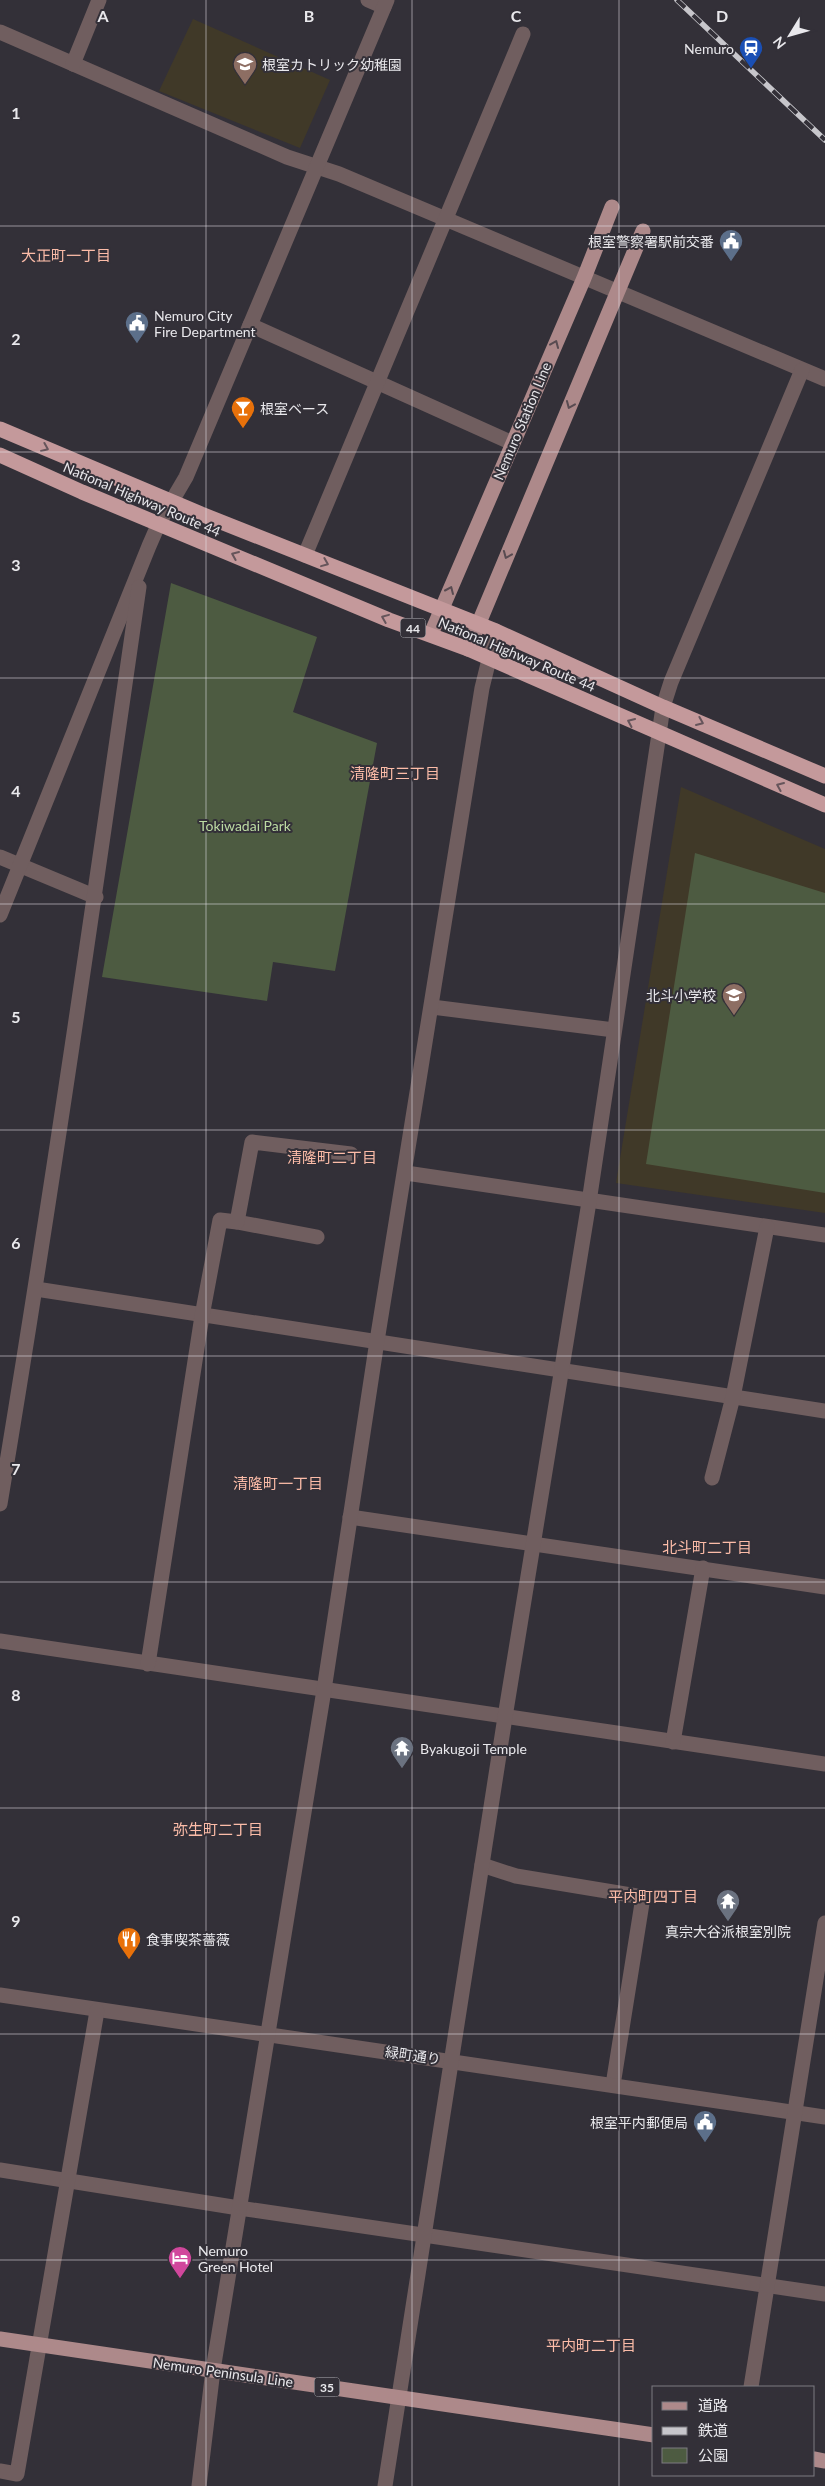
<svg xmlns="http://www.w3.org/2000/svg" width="825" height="2486" font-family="Lato,'Noto Sans JP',sans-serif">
  <rect width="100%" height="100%" fill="#333038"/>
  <!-- education -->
  <g fill="#403928">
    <polygon points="193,19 330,80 300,148 159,91"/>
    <polygon points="681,787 825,849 825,1213 616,1183"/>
  </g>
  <!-- green -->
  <g fill="#4d5b41">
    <polygon points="171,583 317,637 293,712 377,743 335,971 273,962 267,1001 102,977"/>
    <polygon points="695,853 825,893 825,1193 646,1164"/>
  </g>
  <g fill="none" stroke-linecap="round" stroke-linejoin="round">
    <!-- minor -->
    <g stroke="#705e5f" stroke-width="15">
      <polyline points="368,0 384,7"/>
      <polyline points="0,32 287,157 339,174 825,379"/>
      <polyline points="73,64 99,0"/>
      <polyline points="250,325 512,443"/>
      <polyline points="305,555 523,34"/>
      <polyline points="0,857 96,897"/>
      <polyline points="0,915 149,546 159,523 186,477 387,0"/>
      <polyline points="432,1007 614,1030"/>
      <polyline points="406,1173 825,1235"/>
      <polyline points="237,1222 317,1237"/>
      <polyline points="36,1289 825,1411"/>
      <polyline points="712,1478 733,1397 767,1227"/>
      <path d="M0,1504c51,-305 95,-611 139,-917"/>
      <polyline points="350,1517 825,1587"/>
      <polyline points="0,1641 825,1764"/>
      <polyline points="148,1664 202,1316 220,1220 237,1222 252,1142 351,1154"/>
      <polyline points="673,1742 703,1568"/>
      <polyline points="482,1865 516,1876 643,1897 613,2085"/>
      <polyline points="0,1995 825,2117"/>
      <polyline points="0,2170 239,2208 825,2294"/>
      <polyline points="751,2387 825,1923"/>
      <polyline points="0,2471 17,2474 97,2011"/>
      <polyline points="199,2486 213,2370 324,1690 377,1341 482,688 496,631"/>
      <polyline points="385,2486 505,1717 589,1202 663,707 671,682 802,370"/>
    </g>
    <!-- major -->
    <g stroke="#ad898a" stroke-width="15">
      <polyline points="431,634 584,278 612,207"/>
      <polyline points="468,649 643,231"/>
      <polyline points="0,2339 654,2435"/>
      <polyline points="814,2459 825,2461"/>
    </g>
    <!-- highway -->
    <g stroke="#c4999b" stroke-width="15">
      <polyline points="0,429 201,514 496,631 663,707 825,776"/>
      <polyline points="0,455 82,492 389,620 468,649 825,805"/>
    </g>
    <!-- rail casing -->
    <g stroke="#c7c6cb" stroke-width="5.5">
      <polyline id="rail" points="677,0 825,140"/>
    </g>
    <!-- rail -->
    <use href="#rail" stroke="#333038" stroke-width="4" stroke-dasharray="11" stroke-linecap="butt"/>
  </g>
  <!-- one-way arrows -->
  <defs><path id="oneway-chevron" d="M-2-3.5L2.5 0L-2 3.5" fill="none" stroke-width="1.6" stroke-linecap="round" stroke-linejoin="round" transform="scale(1.25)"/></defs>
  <g stroke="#584b51">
    <use href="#oneway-chevron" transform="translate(555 344) rotate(-67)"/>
    <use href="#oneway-chevron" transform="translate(570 405) rotate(113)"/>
    <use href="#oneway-chevron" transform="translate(507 555) rotate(113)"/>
    <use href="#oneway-chevron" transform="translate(450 590) rotate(-66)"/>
  </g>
  <g stroke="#66555b">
    <use href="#oneway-chevron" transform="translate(45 448) rotate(23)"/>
    <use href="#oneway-chevron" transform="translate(235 555) rotate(-157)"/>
    <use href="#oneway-chevron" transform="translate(325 563) rotate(22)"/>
    <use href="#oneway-chevron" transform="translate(385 618) rotate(-158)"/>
    <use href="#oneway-chevron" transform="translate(631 722) rotate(-156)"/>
    <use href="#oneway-chevron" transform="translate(700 722) rotate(23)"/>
    <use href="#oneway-chevron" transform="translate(780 786) rotate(-157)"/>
  </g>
  <!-- grid -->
  <path fill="none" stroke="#e9e8ec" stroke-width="1" stroke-opacity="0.55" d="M206,0v2486M412,0v2486M619,0v2486M0,226h825M0,452h825M0,678h825M0,904h825M0,1130h825M0,1356h825M0,1582h825M0,1808h825M0,2034h825M0,2260h825"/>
  <!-- icons -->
  <defs>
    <g id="station-pin" transform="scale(1.25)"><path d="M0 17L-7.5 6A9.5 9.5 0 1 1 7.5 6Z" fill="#1a4fb4" stroke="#333038"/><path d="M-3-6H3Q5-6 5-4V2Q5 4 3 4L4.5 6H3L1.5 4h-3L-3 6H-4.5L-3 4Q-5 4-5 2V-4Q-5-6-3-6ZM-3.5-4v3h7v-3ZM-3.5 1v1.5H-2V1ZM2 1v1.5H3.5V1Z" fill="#fff"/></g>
    <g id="school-pin" transform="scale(1.25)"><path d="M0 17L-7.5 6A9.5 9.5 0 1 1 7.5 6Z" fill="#8d6e63" stroke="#333038"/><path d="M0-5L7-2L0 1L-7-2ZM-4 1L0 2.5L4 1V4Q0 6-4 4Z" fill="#fff"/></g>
    <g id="civic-pin" transform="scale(1.25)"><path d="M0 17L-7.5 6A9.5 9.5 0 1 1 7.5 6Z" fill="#5c6f8a" stroke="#333038"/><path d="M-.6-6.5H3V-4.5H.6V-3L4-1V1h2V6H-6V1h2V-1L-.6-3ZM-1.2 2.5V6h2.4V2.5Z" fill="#fff"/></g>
    <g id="bar-pin" transform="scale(1.25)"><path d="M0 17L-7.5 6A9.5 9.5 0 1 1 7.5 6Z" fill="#e8710a" stroke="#333038"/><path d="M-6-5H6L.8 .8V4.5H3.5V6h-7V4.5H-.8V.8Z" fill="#fff"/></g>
    <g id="temple-pin" transform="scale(1.25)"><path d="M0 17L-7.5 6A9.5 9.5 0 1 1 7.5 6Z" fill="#6b7280" stroke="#333038"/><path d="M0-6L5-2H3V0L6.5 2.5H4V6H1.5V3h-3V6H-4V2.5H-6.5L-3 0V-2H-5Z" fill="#fff"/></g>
    <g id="restaurant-pin" transform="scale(1.25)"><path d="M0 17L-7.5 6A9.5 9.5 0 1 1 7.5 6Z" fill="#e8710a" stroke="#333038"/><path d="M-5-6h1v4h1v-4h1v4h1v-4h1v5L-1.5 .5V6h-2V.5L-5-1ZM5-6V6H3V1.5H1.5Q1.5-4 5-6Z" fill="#fff"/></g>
    <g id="hotel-pin" transform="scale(1.25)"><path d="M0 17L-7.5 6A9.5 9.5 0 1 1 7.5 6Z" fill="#d1479c" stroke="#333038"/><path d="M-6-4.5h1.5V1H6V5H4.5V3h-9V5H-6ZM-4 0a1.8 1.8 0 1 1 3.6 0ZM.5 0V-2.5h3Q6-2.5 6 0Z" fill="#fff"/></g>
  </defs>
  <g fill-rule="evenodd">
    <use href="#station-pin" x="751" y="48"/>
    <use href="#school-pin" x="245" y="64"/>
    <use href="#civic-pin" x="731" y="241"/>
    <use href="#civic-pin" x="137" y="323"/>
    <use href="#bar-pin" x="243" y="408"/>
    <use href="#school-pin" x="734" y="995"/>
    <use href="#temple-pin" x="402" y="1748"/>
    <use href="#temple-pin" x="728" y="1901"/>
    <use href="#restaurant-pin" x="129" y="1939"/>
    <use href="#civic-pin" x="705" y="2122"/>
    <use href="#hotel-pin" x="180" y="2258"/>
  </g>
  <g text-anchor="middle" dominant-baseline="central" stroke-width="4" stroke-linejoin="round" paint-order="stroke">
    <!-- shield labels -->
    <g fill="#333038" stroke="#b2b1b6" stroke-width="1">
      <rect x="400.5" y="618.5" width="25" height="19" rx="4"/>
      <rect x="314.5" y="2377.5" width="25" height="19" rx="4"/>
    </g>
    <g font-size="12" font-weight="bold" fill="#e9e8ec">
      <text x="413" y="628">44</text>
      <text x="327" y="2387">35</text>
    </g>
    <!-- poi labels -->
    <g font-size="14" fill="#e9e8ec" stroke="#333038" text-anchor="start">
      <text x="734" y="48" text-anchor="end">Nemuro</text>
      <text x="262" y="64">根室カトリック幼稚園</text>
      <text x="714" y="241" text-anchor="end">根室警察署駅前交番</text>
      <text x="154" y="315">Nemuro City<tspan x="154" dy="16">Fire Department</tspan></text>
      <text x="260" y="408">根室ベース</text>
      <text x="716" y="995" text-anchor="end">北斗小学校</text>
      <text x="420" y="1748">Byakugoji Temple</text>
      <text x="728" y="1931" text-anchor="middle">真宗大谷派根室別院</text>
      <text x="146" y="1939">食事喫茶薔薇</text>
      <text x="688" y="2122" text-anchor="end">根室平内郵便局</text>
      <text x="198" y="2250">Nemuro<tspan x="198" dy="16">Green Hotel</tspan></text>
    </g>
    <!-- street labels -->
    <g font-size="14" fill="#e9e8ec" stroke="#333038">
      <text transform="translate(522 421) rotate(-67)">Nemuro Station Line</text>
      <text transform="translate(142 499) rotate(23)">National Highway Route 44</text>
      <text transform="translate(517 654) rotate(23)">National Highway Route 44</text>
      <text transform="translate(413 2055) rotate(8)">緑町通り</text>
      <text transform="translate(223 2372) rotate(8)">Nemuro Peninsula Line</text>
    </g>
    <!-- park labels -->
    <g font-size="14" fill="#bcdba3" stroke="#333038">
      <text x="245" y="825">Tokiwadai Park</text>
    </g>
    <!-- neighbourhood labels -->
    <g font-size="15" fill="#fcbca8" stroke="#333038">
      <text x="66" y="255">大正町一丁目</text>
      <text x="395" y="773">清隆町三丁目</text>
      <text x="332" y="1157">清隆町二丁目</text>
      <text x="278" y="1483">清隆町一丁目</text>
      <text x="707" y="1547">北斗町二丁目</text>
      <text x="218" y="1829">弥生町二丁目</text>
      <text x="653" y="1896">平内町四丁目</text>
      <text x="591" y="2345">平内町二丁目</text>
    </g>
  </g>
  <g font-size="16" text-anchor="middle" font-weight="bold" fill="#e9e8ec" stroke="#333038" stroke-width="4" stroke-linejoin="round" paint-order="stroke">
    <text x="103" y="22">A</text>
    <text x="309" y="22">B</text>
    <text x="516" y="22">C</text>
    <text x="722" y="22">D</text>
    <text x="16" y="119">1</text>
    <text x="16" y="345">2</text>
    <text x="16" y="571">3</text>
    <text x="16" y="797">4</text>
    <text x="16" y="1023">5</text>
    <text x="16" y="1249">6</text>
    <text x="16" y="1475">7</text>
    <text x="16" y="1701">8</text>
    <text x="16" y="1927">9</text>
  </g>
  <!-- legend -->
  <rect x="652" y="2386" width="162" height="90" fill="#333038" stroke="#7c7a80"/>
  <rect x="662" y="2402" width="25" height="8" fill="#ad898a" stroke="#7c7a80"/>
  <text x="698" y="2411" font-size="15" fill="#e9e8ec">道路</text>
  <rect x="662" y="2427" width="25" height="8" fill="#c7c6cb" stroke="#7c7a80"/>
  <text x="698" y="2436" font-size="15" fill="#e9e8ec">鉄道</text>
  <rect x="662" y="2448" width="25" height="15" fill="#4d5b41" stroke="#7c7a80"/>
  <text x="698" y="2461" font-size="15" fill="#e9e8ec">公園</text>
  <!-- north arrow -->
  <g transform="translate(790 35) rotate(233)" stroke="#333038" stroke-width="4" paint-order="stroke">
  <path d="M0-4L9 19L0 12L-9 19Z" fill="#e9e8ec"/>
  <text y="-8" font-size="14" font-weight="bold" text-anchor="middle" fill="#e9e8ec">N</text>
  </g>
</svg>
